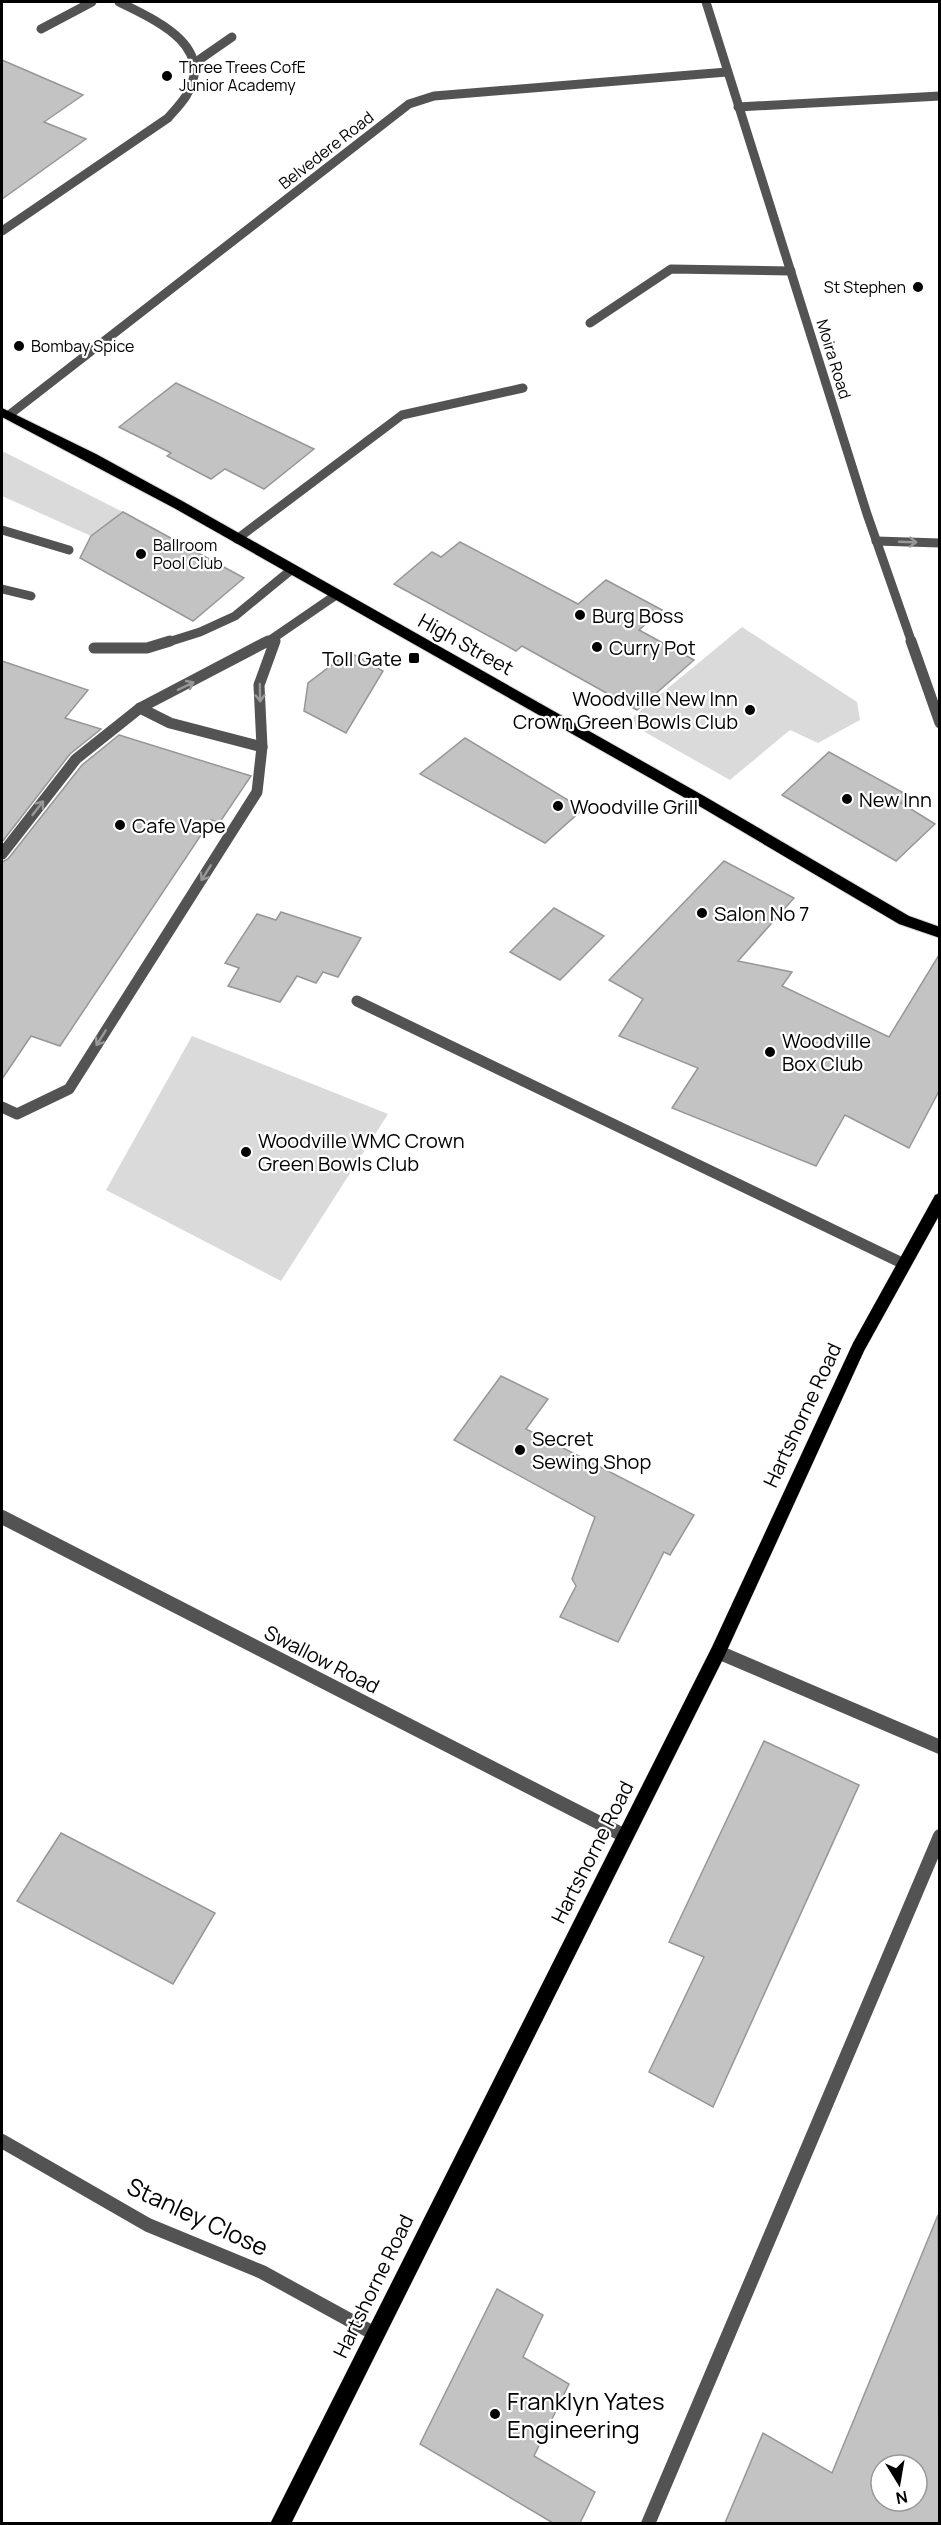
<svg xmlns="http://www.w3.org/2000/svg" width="941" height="2525" font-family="Manrope,sans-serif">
  <rect width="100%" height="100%" fill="#fff"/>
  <!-- green -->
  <g fill="#dadada">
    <polygon points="2,451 123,512 91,536 2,496"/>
    <polygon points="742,627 857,702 860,720 818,743 790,730 730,780 636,727 633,717"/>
    <polygon points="192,1036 388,1114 281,1281 106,1190"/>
  </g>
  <!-- building -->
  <g fill="#c3c3c3" stroke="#979797" stroke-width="1.5" fill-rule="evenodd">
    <polygon points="2,60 83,95 44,122 86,139 2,199"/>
    <polygon points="176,383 314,449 264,489 225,469 211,479 167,456 171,453 119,427"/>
    <polygon points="123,512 244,578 193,621 80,558 91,536"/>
    <polygon points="460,542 578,604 606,580 662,610 639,630 694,660 637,710 522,646 516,651 394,584 432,552 441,557"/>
    <polygon points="349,652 383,671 346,733 304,711 308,683"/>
    <polygon points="2,661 88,690 65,718 101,729 70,754 2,842"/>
    <polygon points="119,735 251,776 220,822 211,820 60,1046 31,1036 2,1079 2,862 8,859 82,765"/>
    <polygon points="465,738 583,809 545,843 420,774"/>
    <polygon points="829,752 909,796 901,803 935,824 896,861 782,795"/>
    <polygon points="724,861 794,898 738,961 792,972 782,986 889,1037 939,955 939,1091 909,1148 845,1115 816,1166 672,1108 698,1068 619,1036 643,999 609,980"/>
    <polygon points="554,908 604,936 560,980 510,952"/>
    <polygon points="281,912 361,938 338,977 323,972 316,983 297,976 280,1002 228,986 239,968 225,963 257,914 276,920"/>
    <polygon points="501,1376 548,1399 526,1429 694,1515 670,1555 664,1552 618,1642 560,1617 576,1586 572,1579 595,1517 454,1440"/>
    <polygon points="764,1741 859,1785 713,2107 649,2072 704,1957 669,1942"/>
    <polygon points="61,1833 215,1913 173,1984 17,1901"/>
    <path d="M938,2215l1,308h-214l38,-90 69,40zM881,2465h36v36h-36z"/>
    <polygon points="497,2289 543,2315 523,2357 569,2384 534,2456 595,2492 580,2523 553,2523 420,2444"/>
  </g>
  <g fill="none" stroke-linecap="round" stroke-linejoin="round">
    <!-- primary casing -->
    <g stroke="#dbdbdb" stroke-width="1">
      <polygon id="primary" points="940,1193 940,1214 864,1351 724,1657 291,2524 270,2524 712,1647 853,1343 935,1195"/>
    </g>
    <!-- trunk casing -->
    <g stroke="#dbdbdb" stroke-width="2">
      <polygon id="trunk" points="2,408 96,454 184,502 704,796 909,916 940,927 940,938 899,924 694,803 174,508 2,417"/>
    </g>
    <!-- service-far2 -->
    <g stroke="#535353" stroke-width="9">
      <polyline points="41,29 92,2"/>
      <polyline points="196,62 232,37"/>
      <polyline points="738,107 940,96"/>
      <path d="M2,231l166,-113c6,-7 13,-14 18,-22 31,-50 -31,-76 -67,-94"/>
      <polyline points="2,530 69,550"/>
      <polyline points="237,539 402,415 523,388"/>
      <polyline points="876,541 940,543"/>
      <polyline points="2,589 31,596"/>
      <polyline points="165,643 200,632 235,616 291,570"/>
      <polyline points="266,643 336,595"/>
      <polyline points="274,643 276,637"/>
    </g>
    <!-- service-far1 -->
    <g stroke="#535353" stroke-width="11">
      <polyline points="94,648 147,648 170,641"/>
      <polyline points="140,708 170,723 262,747"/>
      <polyline points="2,854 76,759 140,708 268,641"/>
      <polyline points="357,1001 904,1264"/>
      <polyline points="2,1107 17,1114 69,1089 257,792 262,747 259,685 275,641"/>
    </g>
    <!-- service -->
    <g stroke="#535353" stroke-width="14">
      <polyline points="718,1652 940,1747"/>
      <polyline points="648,2524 940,1836"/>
    </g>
    <!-- minor-far1 -->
    <g stroke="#535353" stroke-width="9">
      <polyline points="590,323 671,269 791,271"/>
      <polyline points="9,415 409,104 434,96 727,72"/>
    </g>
    <!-- minor -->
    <g stroke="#535353" stroke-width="14">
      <polyline points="2,1517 625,1836"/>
      <polyline points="2,2141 148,2225 262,2272 375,2334"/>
    </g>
    <!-- tertiary-far1 -->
    <polyline stroke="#535353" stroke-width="9" points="706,2 867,514 912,643"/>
    <!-- tertiary -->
    <polyline stroke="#535353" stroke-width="11" points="911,641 940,723"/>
    <!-- primary -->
    <use href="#primary" fill="#000" fill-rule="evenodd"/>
    <!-- trunk -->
    <use href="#trunk" fill="#000" fill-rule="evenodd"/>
  </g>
  <!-- one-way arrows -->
  <defs><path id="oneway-shaft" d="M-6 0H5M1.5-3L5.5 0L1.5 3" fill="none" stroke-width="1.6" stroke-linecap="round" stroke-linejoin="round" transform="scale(1.5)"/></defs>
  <g stroke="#989898">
    <use href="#oneway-shaft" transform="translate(908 542) rotate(2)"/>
    <use href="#oneway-shaft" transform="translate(186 686) rotate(-26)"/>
    <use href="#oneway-shaft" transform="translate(260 693) rotate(89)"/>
    <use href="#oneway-shaft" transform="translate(38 808) rotate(-52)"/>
    <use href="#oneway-shaft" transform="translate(206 873) rotate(122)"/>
    <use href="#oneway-shaft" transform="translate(101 1038) rotate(122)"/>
  </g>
  <!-- markers -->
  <g fill="#000" stroke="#fff" stroke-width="2">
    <circle cx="167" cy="76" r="6"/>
    <circle cx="918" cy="287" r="6"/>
    <circle cx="19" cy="346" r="6"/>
    <circle cx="141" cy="554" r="6"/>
    <circle cx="580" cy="615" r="6"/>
    <circle cx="597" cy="647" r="6"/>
    <rect x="408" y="652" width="12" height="12" rx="3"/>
    <circle cx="750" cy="710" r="6"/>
    <circle cx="847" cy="799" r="6"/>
    <circle cx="558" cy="806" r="6"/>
    <circle cx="120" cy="825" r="6"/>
    <circle cx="702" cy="913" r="6"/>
    <circle cx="770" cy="1052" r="6"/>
    <circle cx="246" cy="1152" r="6"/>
    <circle cx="520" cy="1450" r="6"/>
    <circle cx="495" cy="2414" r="6"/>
  </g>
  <g text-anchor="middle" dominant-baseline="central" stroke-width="4.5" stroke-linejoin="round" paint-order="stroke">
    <!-- far-poi labels -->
    <g font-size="16" fill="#000" stroke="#fff" text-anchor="start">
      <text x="179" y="67">Three Trees CofE<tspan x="179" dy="18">Junior Academy</tspan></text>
      <text x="906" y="287" text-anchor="end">St Stephen</text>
      <text x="31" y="346">Bombay Spice</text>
      <text x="153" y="545">Ballroom<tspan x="153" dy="18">Pool Club</tspan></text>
    </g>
    <!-- far-street labels -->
    <g font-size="16" fill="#000" stroke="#fff">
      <text transform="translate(326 150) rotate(-38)">Belvedere Road</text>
      <text transform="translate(834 359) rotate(73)">Moira Road</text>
    </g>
    <!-- poi labels -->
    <g font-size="20" fill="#000" stroke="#fff" text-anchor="start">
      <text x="592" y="615">Burg Boss</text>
      <text x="609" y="647">Curry Pot</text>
      <text x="402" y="658" text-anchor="end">Toll Gate</text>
      <text x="738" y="698" text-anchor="end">Woodville New Inn<tspan x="738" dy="23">Crown Green Bowls Club</tspan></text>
      <text x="859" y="799">New Inn</text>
      <text x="570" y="806">Woodville Grill</text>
      <text x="132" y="825">Cafe Vape</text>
      <text x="714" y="913">Salon No 7</text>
      <text x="782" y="1040">Woodville<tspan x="782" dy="23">Box Club</tspan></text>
      <text x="258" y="1140">Woodville WMC Crown<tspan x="258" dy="23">Green Bowls Club</tspan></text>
      <text x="532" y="1438">Secret<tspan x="532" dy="23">Sewing Shop</tspan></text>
    </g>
    <!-- street labels -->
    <g font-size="20" fill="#000" stroke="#fff">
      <text transform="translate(466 644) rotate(29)">High Street</text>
      <text transform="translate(802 1415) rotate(-65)">Hartshorne Road</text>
      <text transform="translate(322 1659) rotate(27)">Swallow Road</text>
      <text transform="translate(592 1852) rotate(-63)">Hartshorne Road</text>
      <text transform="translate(373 2286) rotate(-64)">Hartshorne Road</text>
    </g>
    <!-- near-street labels -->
    <g font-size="24" fill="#000" stroke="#fff">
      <text transform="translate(198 2216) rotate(25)">Stanley Close</text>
    </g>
    <!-- near-poi labels -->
    <g font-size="24" fill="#000" stroke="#fff" text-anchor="start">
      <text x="507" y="2400">Franklyn Yates<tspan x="507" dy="28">Engineering</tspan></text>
    </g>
  </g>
  <!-- border -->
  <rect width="941" height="2525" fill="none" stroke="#000000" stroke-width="6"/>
  <!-- north arrow -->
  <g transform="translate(899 2483) rotate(169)"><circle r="28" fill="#ffffff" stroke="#999999" stroke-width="1.5"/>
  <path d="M0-4.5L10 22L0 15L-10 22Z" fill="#000000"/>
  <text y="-9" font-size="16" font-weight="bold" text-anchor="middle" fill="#000000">N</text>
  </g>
</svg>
